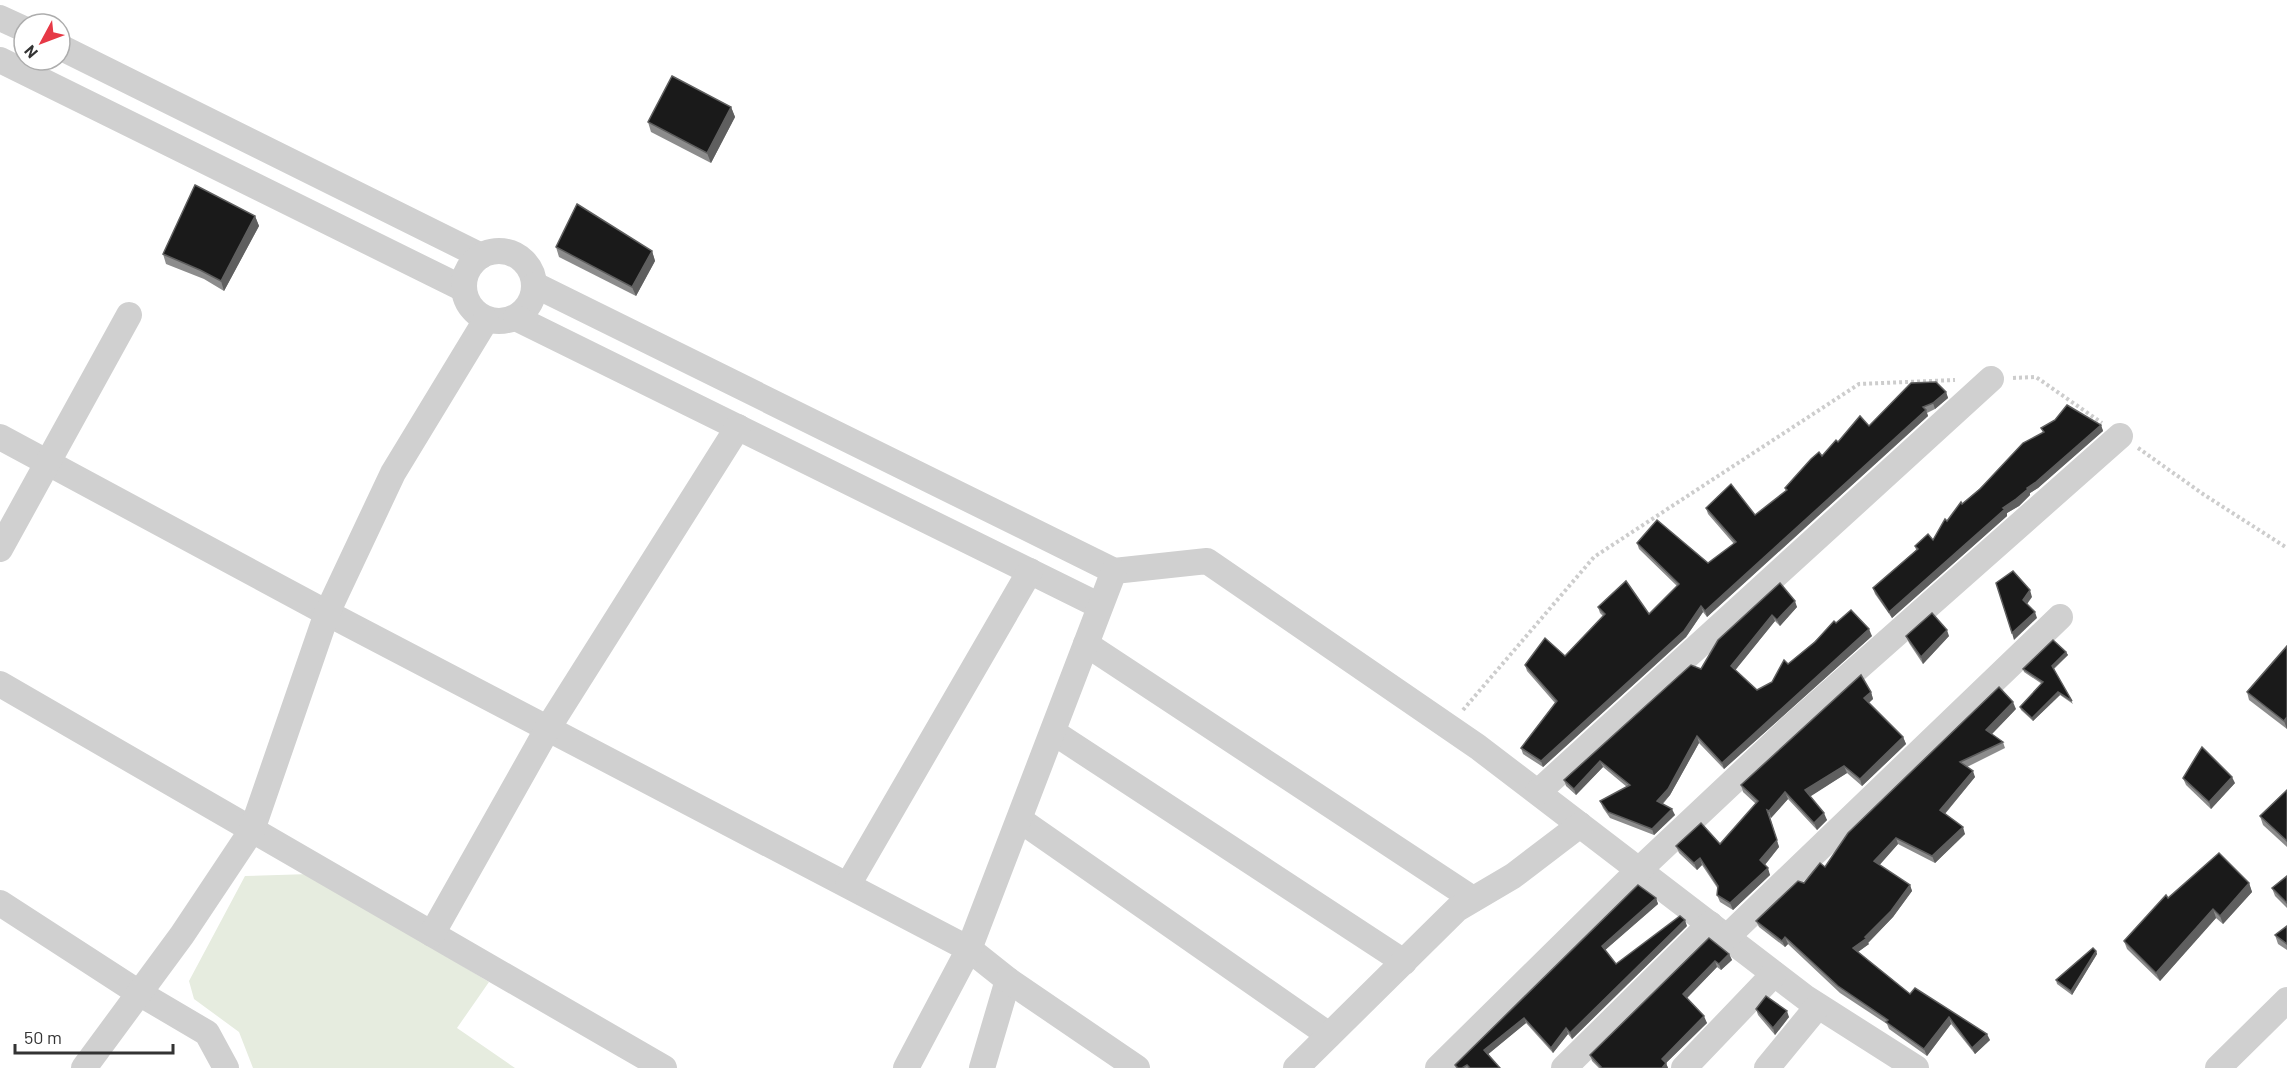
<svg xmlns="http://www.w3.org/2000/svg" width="2287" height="1068" font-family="Barlow,sans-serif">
  <rect width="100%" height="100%" fill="#fff"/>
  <!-- green -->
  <polygon fill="#e6ecdf" points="310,874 489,982 457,1028 515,1068 253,1068 239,1032 194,999 189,981 245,876"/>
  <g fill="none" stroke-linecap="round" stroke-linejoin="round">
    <!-- path -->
    <g stroke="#cdcdcd" stroke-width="4" stroke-dasharray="3 3" stroke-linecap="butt">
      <polyline points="2013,378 2036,377 2102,423"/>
      <polyline points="2138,448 2203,494 2287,548"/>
      <polyline points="1463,710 1594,557 1859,384 1955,380"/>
    </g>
    <!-- minor -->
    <g stroke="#d0d0d0" stroke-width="26">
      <polyline points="0,18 24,29"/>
      <polyline points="60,47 481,256"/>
      <polyline points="0,60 464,289"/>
      <circle cx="499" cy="286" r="35"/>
      <polyline points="535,285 1114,571 1207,561 1478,747 1806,998 1916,1068"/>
      <polyline points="516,318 1100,606"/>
      <polyline points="0,437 327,613 969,949 1008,980 982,1068"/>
      <polyline points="0,549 129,315"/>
      <polyline points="1086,644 1473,899"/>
      <polyline points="0,684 664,1068"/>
      <polyline points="1053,732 1404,962"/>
      <polyline points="1538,792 1991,379"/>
      <polyline points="1020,820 1329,1035"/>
      <polyline points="848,885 1030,571"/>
      <polyline points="0,903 139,993 207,1033 226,1068"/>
      <polyline points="432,934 548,728 738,427"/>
      <polyline points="1727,937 2060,617"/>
      <polyline points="1008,980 1137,1068"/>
      <polyline points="84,1068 182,935 252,830 327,613 393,473 486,320"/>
      <polyline points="906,1068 969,949 1114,571"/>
      <polyline points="1296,1068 1457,909 1513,876 1580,825"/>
      <polyline points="1438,1068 1639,870 1791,727 2120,436"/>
      <polyline points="1564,1068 1710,924"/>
      <polyline points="1684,1068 1774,974"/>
      <polyline points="1767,1068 1818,1006"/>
      <polyline points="2218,1068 2287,1000"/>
    </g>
  </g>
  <!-- wall -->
  <g fill="#8c8c8c">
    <polygon points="731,107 735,117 711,163 651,132 648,122"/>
    <polygon points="255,216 259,226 224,291 204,279 166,264 163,254"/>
    <polygon points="556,247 652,251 655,261 636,296 559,257"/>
    <polygon points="1946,392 1948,398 1935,409 1927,413 1928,416 1707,617 1703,612 1686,637 1543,767 1523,754 1521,748 1555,703 1527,671 1525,665 1565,656 1603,616 1600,613 1598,607 1649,614 1677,586 1639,549 1637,543 1708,563 1734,544 1708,514 1706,508 1755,515 1786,491 1785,488 1838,442 1869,426"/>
    <polygon points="2101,425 2103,431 2038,488 2030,493 2030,495 2019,506 2007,513 2007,516 1892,618 1875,594 1873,588 1916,550 1915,546 1933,540 1962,504 2043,432 2041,428"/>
    <polygon points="1780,583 1797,607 1780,626 1775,621 1735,670 1757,690 1772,682 1788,664 1836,623 1872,636 1724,769 1699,743 1670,795 1663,804 1675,815 1654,835 1610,818 1603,808 1600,801 1627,787 1603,767 1576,795 1566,786 1564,780 1701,669"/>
    <polygon points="1906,636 1949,636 1923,664 1909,643"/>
    <polygon points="2287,646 2287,729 2249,700 2247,692"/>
    <polygon points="2066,652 2068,655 2054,669 2073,704 2060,695 2033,721 2021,710 2020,707 2042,684 2024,672 2023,669"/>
    <polygon points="1871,692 1873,699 1869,703 1903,737 1906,744 1862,786 1847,773 1810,796 1827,820 1817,830 1788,799 1771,818 1770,817 1779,847 1765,865 1770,875 1733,910 1720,902 1717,895 1718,889 1702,865 1697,870 1679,853 1676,846 1720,844 1756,804 1743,792 1741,785"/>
    <polygon points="2016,709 1992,734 2003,742 2005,748 1967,767 1975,777 1945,814 1965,834 1935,863 1898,844 1879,865 1910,885 1912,891 1893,917 1868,943 1869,944 1858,952 1910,994 1990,1040 1975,1054 1951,1024 1927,1056 1889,1029 1887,1024 1840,993 1788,944 1785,947 1759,927 1756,921 1825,867"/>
    <polygon points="2183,778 2235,783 2211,809 2186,785"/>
    <polygon points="2287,790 2287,847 2263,825 2260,816"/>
    <polygon points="2287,876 2287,908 2275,896 2272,888"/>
    <polygon points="2249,883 2252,892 2223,924 2216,918 2160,981 2127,949 2124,941 2168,898"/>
    <polygon points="1656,898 1658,904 1605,950 1616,964 1687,926 1572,1039 1568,1034 1553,1053 1526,1023 1488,1054 1500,1068 1456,1068 1455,1065"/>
    <polygon points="2287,926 2287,950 2278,944 2275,935"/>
    <polygon points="1709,938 1729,954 1732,960 1721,970 1717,967 1687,998 1707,1023 1666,1063 1668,1068 1599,1068 1592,1061 1590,1055"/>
    <polygon points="2096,951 2097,954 2072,995 2057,984 2056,980"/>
    <polygon points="1756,1009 1789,1017 1775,1035 1758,1015"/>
  </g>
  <!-- shaded-wall -->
  <g fill="#5f5f5f">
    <polygon points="731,107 735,117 711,163 707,153"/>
    <polygon points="255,216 259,226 224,291 221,281"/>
    <polygon points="652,251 655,261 636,296 632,287"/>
    <polygon points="1946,392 1948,398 1935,409 1933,403"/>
    <polygon points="1926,410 1928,416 1707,617 1705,611"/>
    <polygon points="2101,425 2103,431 2038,488 2030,493 2030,495 2019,506 2007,513 2007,516 1892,618 1889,612 2003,508"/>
    <polygon points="2030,590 2032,597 2025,607 2023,600"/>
    <polygon points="1795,601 1797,607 1780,626 1777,620"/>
    <polygon points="1701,606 1703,612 1686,637 1543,767 1541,761"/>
    <polygon points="2035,612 2037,618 2014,640 2012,633"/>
    <polygon points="1772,615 1775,621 1733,673 1731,666"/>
    <polygon points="1869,629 1872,636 1724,769 1722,763"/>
    <polygon points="1947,630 1949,636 1923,664 1921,657"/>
    <polygon points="2066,652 2068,655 2053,669 2052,666"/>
    <polygon points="1871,692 1873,699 1866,705 1864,698"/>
    <polygon points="2058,692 2060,695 2033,721 2032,718"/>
    <polygon points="2013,702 2016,709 1989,737 1986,730"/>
    <polygon points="2287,717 2287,729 2284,721"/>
    <polygon points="1697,736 1699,743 1670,795 1659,807 1657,801"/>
    <polygon points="1903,737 1906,744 1862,786 1860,779"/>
    <polygon points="1600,761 1603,767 1576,795 1574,789"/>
    <polygon points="1844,766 1847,773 1808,798 1805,790"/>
    <polygon points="1973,771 1975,777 1942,817 1940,810"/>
    <polygon points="2232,777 2235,783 2211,809 2209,802"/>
    <polygon points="1785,792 1788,799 1771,818 1769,811"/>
    <polygon points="1672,809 1675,815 1654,835 1652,829"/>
    <polygon points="1767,810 1779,847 1763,867 1760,860"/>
    <polygon points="1824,813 1827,820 1817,830 1814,823"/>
    <polygon points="1963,827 1965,834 1935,863 1932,856"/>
    <polygon points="1896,838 1898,844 1877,868 1874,861"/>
    <polygon points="1700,858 1702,865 1697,870 1694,863"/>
    <polygon points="1768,868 1770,875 1733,910 1730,903"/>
    <polygon points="2249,883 2252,892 2223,924 2220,916"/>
    <polygon points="1910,885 1912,891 1893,917 1868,943 1869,944 1855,954 1853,948 1865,937"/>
    <polygon points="1656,898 1658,904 1604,951 1602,946"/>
    <polygon points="2213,909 2216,918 2160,981 2156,973"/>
    <polygon points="1685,920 1687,926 1572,1039 1570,1033"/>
    <polygon points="1785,937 1788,944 1785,947 1782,941"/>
    <polygon points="2096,951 2097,954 2072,995 2071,991"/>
    <polygon points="1729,954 1732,960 1721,970 1719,964"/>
    <polygon points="1715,961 1717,967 1685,1000 1683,994"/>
    <polygon points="1787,1011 1789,1017 1775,1035 1773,1028"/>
    <polygon points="1704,1016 1707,1023 1666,1063 1668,1068 1662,1068 1662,1059"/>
    <polygon points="1949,1017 1951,1024 1927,1056 1924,1049"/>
    <polygon points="1524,1018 1526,1023 1486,1056 1484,1050"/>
    <polygon points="1566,1028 1568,1034 1553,1053 1551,1048"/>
    <polygon points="1987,1034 1990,1040 1975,1054 1972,1048"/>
  </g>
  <!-- building -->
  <g fill="#1a1a1a" stroke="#5f5f5f" stroke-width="1.5">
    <polygon points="672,76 731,107 707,153 648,122"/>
    <polygon points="195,185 255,216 221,281 200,270 163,254"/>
    <polygon points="577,204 652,251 632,287 556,247"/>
    <polygon points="1936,382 1946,392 1933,403 1923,407 1926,410 1705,611 1701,606 1684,631 1541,761 1521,748 1557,701 1525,665 1545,638 1565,656 1605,614 1598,607 1626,581 1649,614 1679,584 1637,543 1657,520 1708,563 1736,542 1706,508 1731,484 1755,515 1787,490 1785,488 1811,459 1819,452 1822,456 1836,440 1838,442 1860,416 1869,426 1911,383"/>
    <polygon points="2067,405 2101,425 2036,482 2027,488 2028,489 2016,499 2003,508 2005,509 1889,612 1873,588 1918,549 1915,546 1928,534 1933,540 1945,519 1947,521 1961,502 1962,504 1980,489 2023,443 2044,432 2041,428 2055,420"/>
    <polygon points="2013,571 2030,590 2023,600 2035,612 2012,633 1996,583"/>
    <polygon points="1780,583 1795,601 1777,620 1772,615 1731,666 1757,690 1772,682 1784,660 1788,664 1815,642 1834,621 1836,623 1851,610 1869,629 1722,763 1697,736 1668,789 1657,801 1672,809 1652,829 1608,812 1600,801 1630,785 1600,761 1574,789 1564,780 1691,665 1701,669 1718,640"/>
    <polygon points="1932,613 1947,630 1921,657 1906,636"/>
    <polygon points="2053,640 2066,652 2052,666 2072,701 2058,692 2032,718 2020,707 2043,682 2023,669"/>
    <polygon points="2287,646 2287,717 2284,721 2247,692"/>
    <polygon points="1861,675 1871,692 1864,698 1903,737 1860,779 1844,766 1805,790 1824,813 1814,823 1785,792 1769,811 1767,810 1777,840 1760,860 1768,868 1730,903 1717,895 1718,886 1700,858 1694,863 1676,846 1701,823 1720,844 1758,801 1741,785"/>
    <polygon points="1999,687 2013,702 1986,730 2003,742 1960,762 1973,771 1940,810 1963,827 1932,856 1896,838 1874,861 1910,885 1891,911 1865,937 1867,938 1853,948 1910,994 1915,988 1987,1034 1972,1048 1949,1017 1924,1049 1886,1022 1888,1020 1838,986 1785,937 1782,941 1756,921 1798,881 1804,883 1820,863 1825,867 1848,833"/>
    <polygon points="2202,747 2232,777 2209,802 2183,778"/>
    <polygon points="2287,790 2287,841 2260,816"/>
    <polygon points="2219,853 2249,883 2220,916 2213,909 2156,973 2124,941 2166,895 2168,898"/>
    <polygon points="2287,876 2287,903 2272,888"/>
    <polygon points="1638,885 1656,898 1602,946 1616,964 1680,916 1685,920 1570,1033 1566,1028 1551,1048 1524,1018 1484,1050 1500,1068 1470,1068 1467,1065 1462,1068 1458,1068 1455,1065"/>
    <polygon points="2287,926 2287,944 2275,935"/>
    <polygon points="1709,938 1729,954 1719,964 1715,961 1683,994 1704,1016 1662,1059 1666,1063 1662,1068 1602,1068 1590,1055"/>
    <polygon points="2093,948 2096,951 2071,991 2056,980"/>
    <polygon points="1766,996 1787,1011 1773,1028 1756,1009"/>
  </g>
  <!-- north arrow -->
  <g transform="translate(42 42) rotate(229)"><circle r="28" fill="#ffffff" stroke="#adadad" stroke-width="1.5"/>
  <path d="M0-4.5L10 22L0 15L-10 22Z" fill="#e63946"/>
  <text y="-9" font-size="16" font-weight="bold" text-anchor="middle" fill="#333333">N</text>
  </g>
  <!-- scale -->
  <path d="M15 1044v9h158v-9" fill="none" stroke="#333333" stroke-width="3"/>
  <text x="24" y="1044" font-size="18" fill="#333333" stroke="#ffffff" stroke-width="4.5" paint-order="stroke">50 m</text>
</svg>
